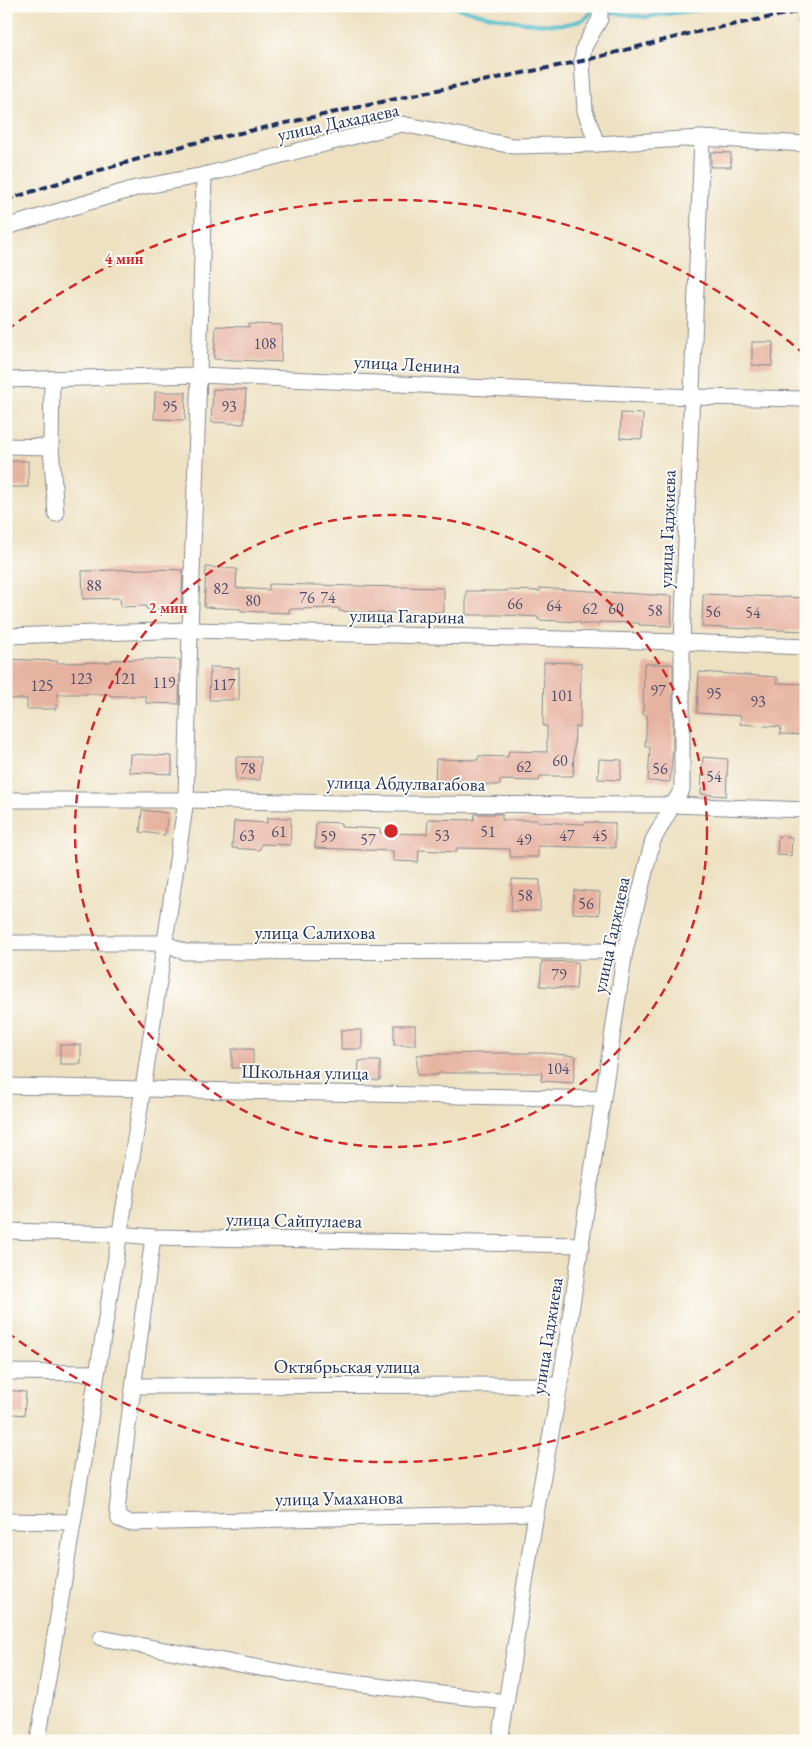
<svg xmlns="http://www.w3.org/2000/svg" width="812" height="1747" font-family="'EB Garamond',serif">
  <rect width="100%" height="100%" fill="#fdfcf7"/>
  <filter id="ink" filterUnits="userSpaceOnUse"><feTurbulence type="fractalNoise" baseFrequency=".02" numOctaves="2"/><feDisplacementMap in="SourceGraphic" scale="10" xChannelSelector="R" yChannelSelector="G"/><feConvolveMatrix kernelMatrix="1 2 1 2 8 2 1 2 1" color-interpolation-filters="sRGB"/></filter>
  <filter id="wash" filterUnits="userSpaceOnUse"><feTurbulence type="fractalNoise" baseFrequency=".0096" numOctaves="4" result="noise"/><feDisplacementMap in="SourceGraphic" scale="20" xChannelSelector="R" yChannelSelector="G"/><feGaussianBlur stdDeviation="1.12" result="paint"/><feColorMatrix in="noise" values="0 0 0 0 0 0 0 0 0 0 0 0 0 0 0 0 0 1.4 0 .05"/><feComposite in="paint" operator="in"/></filter>
  <g filter="url(#wash)">
    <rect width="100%" height="100%" fill="#eee1c2"/>
    <g fill="none" stroke-linecap="round" stroke-linejoin="round">
      <!-- stream -->
      <g stroke="#50bccb" stroke-width="4">
        <path d="M449,6c27,7 127,34 142,6"/>
        <polyline points="741,6 755,14 767,6"/>
        <polyline points="608,12 645,17 725,6"/>
        <polyline points="799,25 806,34"/>
      </g>
    </g>
    <g id="blocks">
      <!-- building -->
      <g fill="#e7b3a1">
        <polygon points="711,152 731,153 731,167 711,167"/>
        <polygon points="249,324 282,325 281,362 214,359 216,326 249,327"/>
        <polygon points="752,342 773,342 772,366 752,365"/>
        <polygon points="213,389 246,390 244,424 211,422"/>
        <polygon points="155,392 186,392 185,420 154,419"/>
        <polygon points="621,413 643,414 642,439 620,438"/>
        <rect x="6" y="461" width="22" height="26"/>
        <polygon points="206,567 237,569 236,588 269,590 269,584 444,588 444,612 374,613 339,611 339,608 289,609 289,613 241,611 241,609 204,607"/>
        <polygon points="148,569 183,570 181,610 146,609 147,606 121,607 120,598 83,599 82,571"/>
        <polygon points="540,588 672,596 671,626 639,625 639,623 599,622 599,624 580,624 580,622 538,620 539,617 504,615 466,615 466,591 506,591 506,590 540,591"/>
        <polygon points="703,594 806,598 806,631 702,627"/>
        <polygon points="6,659 57,661 57,663 111,662 111,660 147,659 180,660 179,704 146,703 146,696 110,696 110,694 57,694 56,709 27,709 27,699 6,699"/>
        <polygon points="544,662 581,663 580,727 575,727 573,776 540,776 539,781 500,780 500,785 435,784 436,759 478,760 479,756 508,757 509,751 547,752 547,726 543,726"/>
        <polygon points="644,664 673,664 673,748 670,782 648,781 650,747 645,747 647,715 643,715"/>
        <polygon points="210,667 239,668 239,700 209,700"/>
        <polygon points="699,672 777,677 777,683 806,684 806,735 780,734 781,727 740,724 741,716 697,713"/>
        <polygon points="130,754 172,756 172,774 129,772"/>
        <polygon points="236,757 261,757 260,780 236,780"/>
        <polygon points="703,757 728,759 726,796 701,794"/>
        <polygon points="599,759 622,760 620,780 598,779"/>
        <polygon points="142,810 168,813 165,835 140,832"/>
        <polygon points="475,814 502,814 502,820 538,820 538,822 585,824 585,822 615,823 615,848 538,846 538,857 510,857 510,849 457,848 457,852 419,850 418,862 393,861 393,851 315,848 316,822 341,823 341,827 380,829 380,833 427,834 428,819 474,820"/>
        <polygon points="267,818 291,818 290,845 261,844 260,850 232,848 234,821 267,823"/>
        <polygon points="778,836 792,837 791,856 777,855"/>
        <polygon points="512,879 540,880 540,911 511,911"/>
        <polygon points="574,890 600,892 599,915 573,913"/>
        <polygon points="542,961 578,962 576,989 540,986"/>
        <rect x="394" y="1025" width="21" height="20"/>
        <rect x="341" y="1030" width="21" height="19"/>
        <rect x="60" y="1045" width="21" height="19"/>
        <rect x="232" y="1049" width="21" height="19"/>
        <polygon points="477,1053 545,1053 576,1056 573,1083 541,1081 542,1073 438,1073 438,1075 417,1075 417,1055"/>
        <polygon points="359,1061 380,1061 380,1080 358,1080"/>
        <polygon points="6,1390 26,1392 24,1415 6,1413"/>
      </g>
    </g>
  </g>
  <g filter="url(#ink)">
    <use href="#blocks" fill-opacity="0" stroke="#848890" stroke-width="1"/>
    <g fill="none" stroke-linecap="round" stroke-linejoin="round">
      <!-- minor casing -->
      <g stroke="#848890" stroke-width="17">
        <g id="minor">
          <polyline points="597,144 585,111 582,61 584,47 600,19 600,6"/>
          <polyline points="6,227 136,188 204,175 402,124 513,146 597,144 702,138 806,144"/>
          <polyline points="52,379 51,447 56,514"/>
          <polyline points="6,380 199,375 692,397 806,399"/>
          <polyline points="6,446 51,447"/>
          <polyline points="6,636 190,630 682,642 806,647"/>
          <polyline points="6,800 186,800 399,804 673,805 806,810"/>
          <polyline points="6,943 165,943 185,952 625,951"/>
          <polyline points="6,1086 602,1099"/>
          <polyline points="6,1231 119,1234 153,1237 582,1245"/>
          <polyline points="153,1237 117,1510 119,1519 129,1523 536,1513"/>
          <polyline points="6,1372 97,1373"/>
          <polyline points="134,1386 560,1385"/>
          <polyline points="6,1521 72,1522"/>
          <polyline points="101,1638 313,1678 506,1702"/>
          <polyline points="38,1741 143,1089 186,800 190,630 199,375 204,175"/>
          <polyline points="500,1741 536,1513 560,1385 625,951 653,840 682,789 682,642 702,138"/>
        </g>
      </g>
      <!-- minor -->
      <use href="#minor" stroke="#fff" stroke-width="15"/>
      <!-- rail -->
      <polyline stroke="#1b2f5e" stroke-width="4" stroke-dasharray="8 4" stroke-linecap="butt" points="6,200 80,176 190,144 423,93 582,61 692,33 806,10"/>
    </g>
  </g>
  <!-- distance rings -->
  <g fill="none" stroke="#d62828" stroke-width="2.5" stroke-dasharray="9 6">
    <circle cx="391" cy="831" r="316"/>
    <path d="M805 1307A631 631 0 0 1 7 1332M7 330A631 631 0 0 1 805 355"/>
  </g>
  <g text-anchor="middle" dominant-baseline="central" stroke-width="4" stroke-linejoin="round" paint-order="stroke">
    <!-- number labels -->
    <g font-size="16" fill="#4e506f">
      <text x="265" y="343">108</text>
      <text x="170" y="406">95</text>
      <text x="229" y="406">93</text>
      <text x="94" y="585">88</text>
      <text x="221" y="588">82</text>
      <text x="307" y="597">76</text>
      <text x="328" y="597">74</text>
      <text x="253" y="600">80</text>
      <text x="515" y="603">66</text>
      <text x="554" y="605">64</text>
      <text x="590" y="608">62</text>
      <text x="616" y="608">60</text>
      <text x="655" y="610">58</text>
      <text x="713" y="611">56</text>
      <text x="753" y="612">54</text>
      <text x="81" y="678">123</text>
      <text x="125" y="678">121</text>
      <text x="164" y="682">119</text>
      <text x="224" y="684">117</text>
      <text x="42" y="685">125</text>
      <text x="658" y="690">97</text>
      <text x="714" y="693">95</text>
      <text x="562" y="695">101</text>
      <text x="758" y="701">93</text>
      <text x="560" y="760">60</text>
      <text x="524" y="766">62</text>
      <text x="248" y="768">78</text>
      <text x="660" y="768">56</text>
      <text x="714" y="776">54</text>
      <text x="279" y="831">61</text>
      <text x="488" y="831">51</text>
      <text x="247" y="835">63</text>
      <text x="442" y="835">53</text>
      <text x="567" y="835">47</text>
      <text x="600" y="835">45</text>
      <text x="328" y="836">59</text>
      <text x="368" y="839">57</text>
      <text x="524" y="839">49</text>
      <text x="525" y="895">58</text>
      <text x="586" y="903">56</text>
      <text x="559" y="974">79</text>
      <text x="558" y="1068">104</text>
    </g>
    <!-- street labels -->
    <g font-size="19" fill="#1b2f5e" stroke="#fdfcf7">
      <text transform="translate(338 122) rotate(-12)">улица Дахадаева</text>
      <text transform="translate(407 364) rotate(3)">улица Ленина</text>
      <text transform="translate(667 529) rotate(-88)">улица Гаджиева</text>
      <text transform="translate(407 616) rotate(1)">улица Гагарина</text>
      <text transform="translate(406 783) rotate(1)">улица Абдулвагабова</text>
      <text x="315" y="932">улица Салихова</text>
      <text transform="translate(611 935) rotate(-78)">улица Гаджиева</text>
      <text transform="translate(305 1072) rotate(1)">Школьная улица</text>
      <text transform="translate(294 1220) rotate(1)">улица Сайпулаева</text>
      <text transform="translate(547 1336) rotate(-81)">улица Гаджиева</text>
      <text x="347" y="1366">Октябрьская улица</text>
      <text transform="translate(339 1498) rotate(-1)">улица Умаханова</text>
    </g>
  </g>
  <circle cx="391" cy="831" r="8" fill="#d62828" stroke="#fdfcf7" stroke-width="2.5"/>
  <g font-size="15" text-anchor="middle" font-weight="bold" fill="#d62828" stroke="#fdfcf7" stroke-width="4" stroke-linejoin="round" paint-order="stroke">
    <text x="124" y="264">4 мин</text>
    <text x="168" y="613">2 мин</text>
  </g>
  <!-- margin -->
  <rect width="812" height="1747" fill="none" stroke="#fdfcf7" stroke-width="25"/>
</svg>
